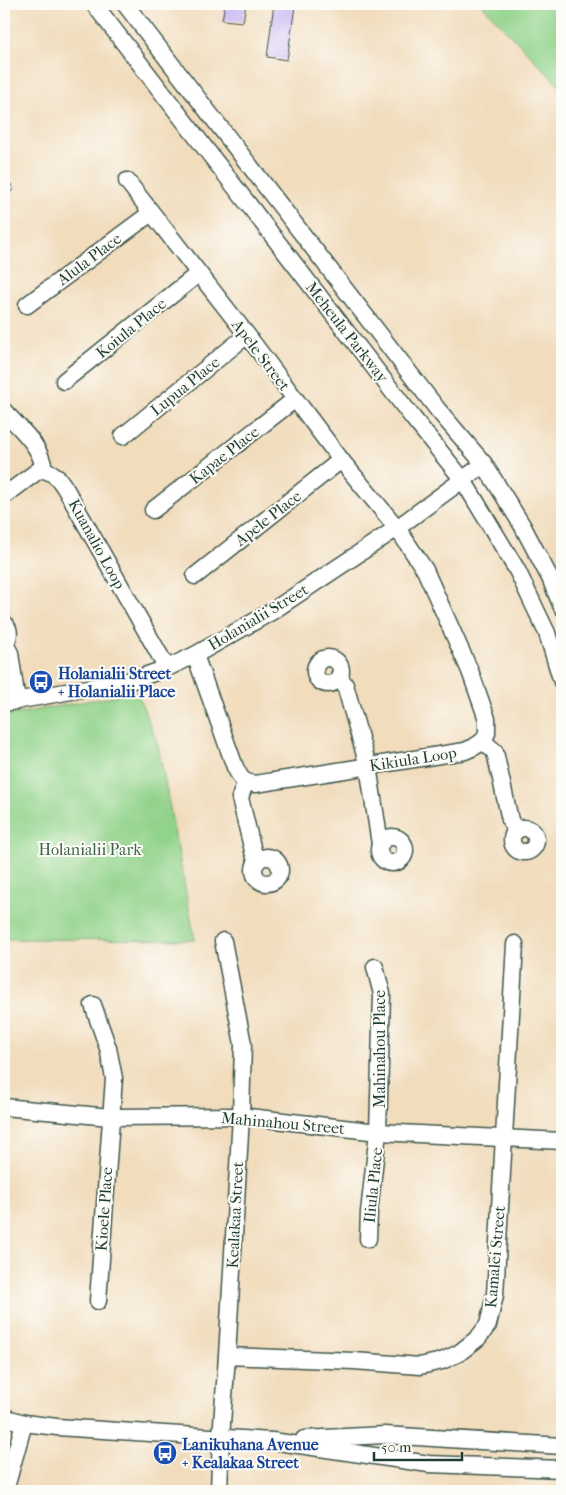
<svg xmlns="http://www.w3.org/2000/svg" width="566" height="1495" font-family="'IM FELL French Canon',serif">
  <rect width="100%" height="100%" fill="#fdfcf7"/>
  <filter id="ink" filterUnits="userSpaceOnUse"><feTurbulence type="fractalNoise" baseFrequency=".02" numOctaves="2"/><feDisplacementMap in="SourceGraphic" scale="10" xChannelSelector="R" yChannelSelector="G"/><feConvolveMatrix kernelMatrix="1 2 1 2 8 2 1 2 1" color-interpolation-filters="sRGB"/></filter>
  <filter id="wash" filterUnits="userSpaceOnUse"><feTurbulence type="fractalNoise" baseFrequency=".0096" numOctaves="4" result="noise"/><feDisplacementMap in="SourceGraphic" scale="20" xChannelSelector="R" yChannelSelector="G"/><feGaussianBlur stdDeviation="1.12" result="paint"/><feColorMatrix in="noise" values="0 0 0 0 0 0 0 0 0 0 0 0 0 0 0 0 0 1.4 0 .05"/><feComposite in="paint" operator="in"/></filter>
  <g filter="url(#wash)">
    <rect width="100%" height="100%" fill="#f1dcbc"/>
    <!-- green -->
    <g fill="#91d38a" stroke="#58885f">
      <polygon points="481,4 562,4 562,89"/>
      <polygon points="137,692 158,745 195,940 4,939 4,716"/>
    </g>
    <g id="blocks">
      <!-- building -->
      <g fill="#c6b3f4">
        <polygon points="225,4 246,4 243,22 222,20"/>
        <polygon points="274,4 295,6 287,60 267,57"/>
        <polygon points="4,175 14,189 4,197"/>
      </g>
    </g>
  </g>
  <g filter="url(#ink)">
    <use href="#blocks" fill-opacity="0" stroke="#3e5548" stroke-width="1"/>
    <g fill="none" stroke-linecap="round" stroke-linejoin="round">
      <!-- minor casing -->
      <g stroke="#3e5548" stroke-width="19">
        <g id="minor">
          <polyline points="94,4 413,418 463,480 517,570 547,633 562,682"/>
          <polyline points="125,4 438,410 484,464 522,525 550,578 562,607"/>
          <path d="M127,181l120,154 94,125 56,68 28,42 45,101 17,48v14l-4,8 -9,6 -9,4 -210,33c-13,-2 -14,-5 -20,-17l-40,-112"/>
          <polyline points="27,305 151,213"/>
          <polyline points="64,381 198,274"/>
          <path d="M4,411c16,18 37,34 40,59"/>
          <polyline points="123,436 247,335"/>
          <path d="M4,496l35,-26c18,-1 26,18 34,32l94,166"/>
          <polyline points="153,510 294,400"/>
          <polyline points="195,576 341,460"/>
          <path d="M4,623c7,7 6,15 0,22"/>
          <polyline points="5,644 10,653 17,701"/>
          <circle cx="328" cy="671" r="13"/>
          <polyline points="339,676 345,685 368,766 380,844"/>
          <polyline points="4,703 133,680 167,668 195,655 271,612 397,528 484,464"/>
          <polyline points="483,741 495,752 510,820 516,831"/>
          <polyline points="245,783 240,798 253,851 257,862"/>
          <circle cx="524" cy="840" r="12"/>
          <circle cx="392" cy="850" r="13"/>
          <circle cx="267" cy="870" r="13"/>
          <polyline points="93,1005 108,1048 114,1078 98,1301"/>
          <polyline points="4,1107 110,1117 241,1116 378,1132 562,1141"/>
          <polyline points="368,1239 369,1212 378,1132 382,994 375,967"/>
          <polyline points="227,1356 354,1361 420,1366 442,1361 459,1353 478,1338 488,1325 495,1295 515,944"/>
          <polyline points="4,1417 24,1423 57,1427 272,1441 429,1464 562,1469"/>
          <polyline points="304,1439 385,1435 562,1446"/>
          <polyline points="5,1491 24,1423"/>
          <polyline points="219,1491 221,1437 227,1356 241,1116 243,1044 223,941"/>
        </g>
      </g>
      <!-- minor -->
      <use href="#minor" stroke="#fff" stroke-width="16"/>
    </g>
  </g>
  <!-- icons -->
  <defs>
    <g id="bus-disc" transform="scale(1.25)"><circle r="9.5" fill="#1a4fb4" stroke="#fdfcf7"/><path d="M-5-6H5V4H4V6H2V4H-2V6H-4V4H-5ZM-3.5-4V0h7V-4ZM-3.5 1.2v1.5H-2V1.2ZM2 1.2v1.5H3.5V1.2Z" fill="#fff"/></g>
  </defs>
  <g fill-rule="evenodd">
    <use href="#bus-disc" x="41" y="682"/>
    <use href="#bus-disc" x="165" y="1453"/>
  </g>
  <g text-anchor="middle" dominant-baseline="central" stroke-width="4" stroke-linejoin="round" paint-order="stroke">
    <!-- street labels -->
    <g font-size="16" fill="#1f3d34" stroke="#fdfcf7">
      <text transform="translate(89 259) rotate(-37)">Alula Place</text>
      <text transform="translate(131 328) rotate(-39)">Koiula Place</text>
      <text transform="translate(347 332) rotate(52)">Meheula Parkway</text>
      <text transform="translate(261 355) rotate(53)">Apele Street</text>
      <text transform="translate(185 386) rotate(-39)">Lupua Place</text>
      <text transform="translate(224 455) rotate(-38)">Kapae Place</text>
      <text transform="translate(268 518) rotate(-38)">Apele Place</text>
      <text transform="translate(97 544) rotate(61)">Kuanalio Loop</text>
      <text transform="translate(258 617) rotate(-31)">Holanialii Street</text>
      <text transform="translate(413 759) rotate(-9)">Kikiula Loop</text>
      <text transform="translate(379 1049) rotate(-90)">Mahinahou Place</text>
      <text transform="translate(283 1123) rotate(5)">Mahinahou Street</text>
      <text transform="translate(373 1185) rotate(-84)">Iliula Place</text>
      <text transform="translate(104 1209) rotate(-86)">Kioele Place</text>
      <text transform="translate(235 1215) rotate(-87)">Kealakaa Street</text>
      <text transform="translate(495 1257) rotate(-85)">Kamalei Street</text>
    </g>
    <!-- transit labels -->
    <g font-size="16" font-weight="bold" fill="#164399" stroke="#fdfcf7" text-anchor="start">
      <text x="58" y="673">Holanialii Street<tspan x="58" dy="18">+ Holanialii Place</tspan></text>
      <text x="182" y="1444">Lanikuhana Avenue<tspan x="182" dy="18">+ Kealakaa Street</tspan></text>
    </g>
    <!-- park labels -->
    <g font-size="16" fill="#3c624a" stroke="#fdfcf7">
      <text x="90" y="849">Holanialii Park</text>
    </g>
  </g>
  <!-- margin -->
  <rect width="566" height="1495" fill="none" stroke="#fdfcf7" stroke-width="20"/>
  <!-- scale -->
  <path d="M374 1452v8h88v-8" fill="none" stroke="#1f3d34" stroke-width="2.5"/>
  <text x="381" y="1452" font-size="15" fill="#1f3d34" stroke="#fdfcf7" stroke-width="4" paint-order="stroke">50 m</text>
</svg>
